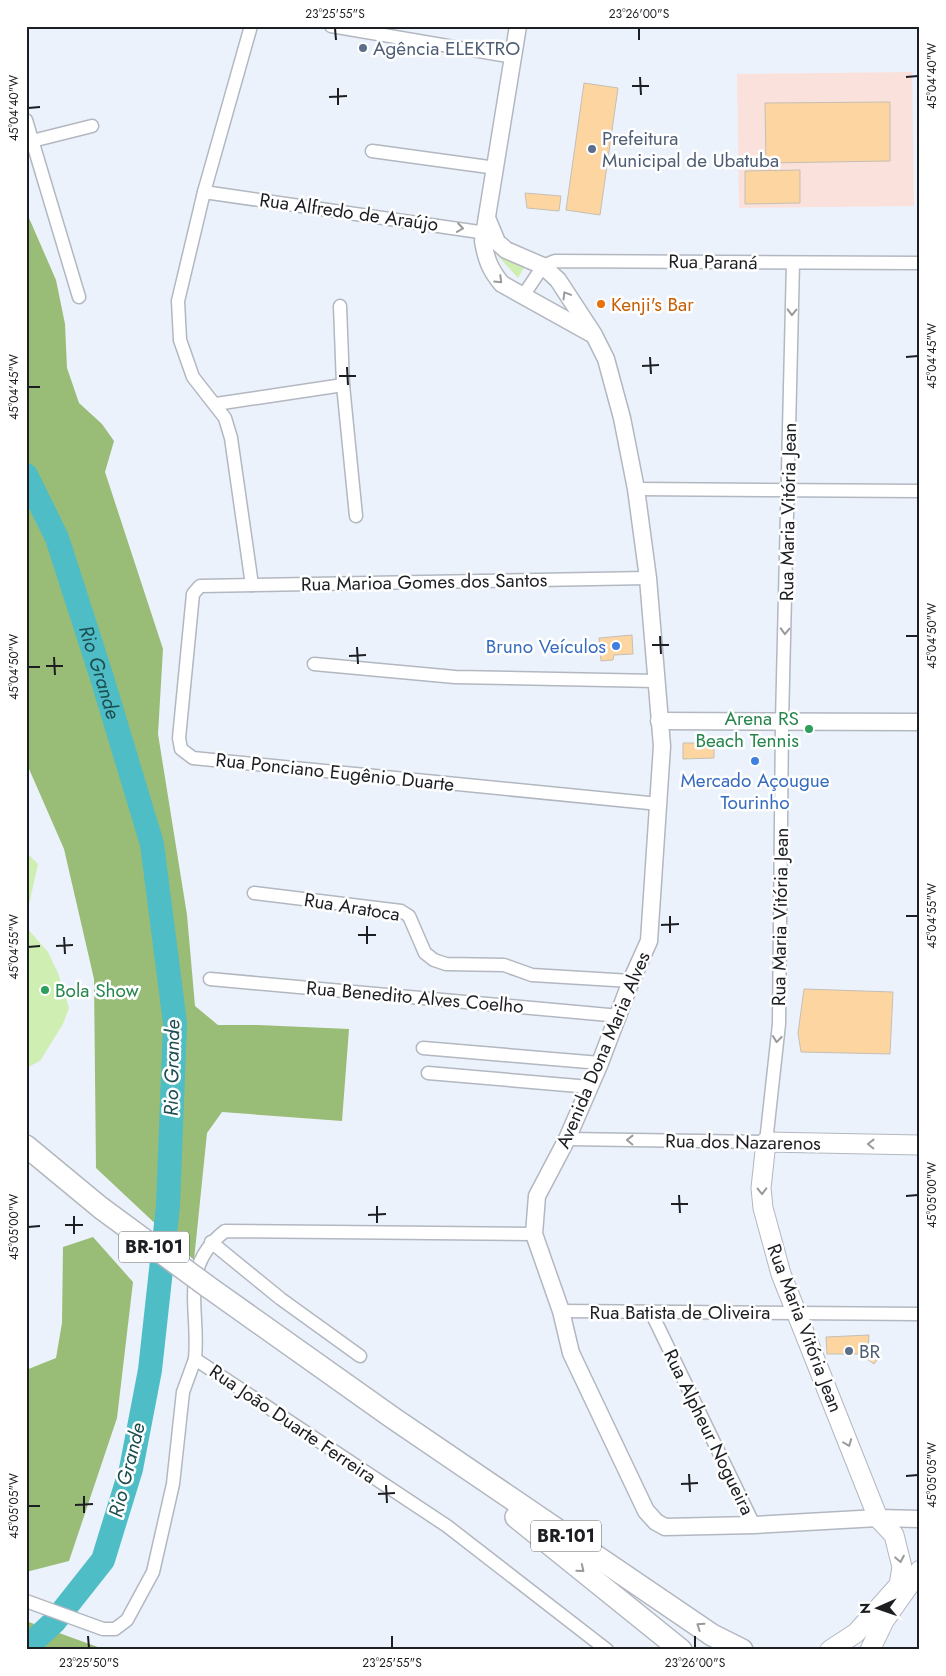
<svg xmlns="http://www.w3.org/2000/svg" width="946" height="1676" font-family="Jost,sans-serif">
  <rect width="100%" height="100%" fill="#ecf2fb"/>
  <!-- education -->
  <polygon fill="#fbe1db" points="912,72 914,206 739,208 737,74"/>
  <!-- green -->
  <g fill="#cfeeb2">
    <polygon points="488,245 524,268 518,278"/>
    <polygon points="26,852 38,864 26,918"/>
    <polygon points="26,927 48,952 58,973 69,1008 63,1024 40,1061 26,1068"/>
  </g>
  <!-- forest -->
  <g fill="#99bc77">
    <polygon points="26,218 29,218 56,280 65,324 67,368 79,403 102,424 114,441 105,472 163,649 158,734 187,915 195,1006 218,1025 258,1025 349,1029 342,1121 222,1112 207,1133 194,1260 96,1168 94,979 64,849 26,762"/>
    <polygon points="93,1237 133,1282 117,1418 69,1561 26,1572 26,1370 56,1358 62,1323 63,1247"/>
    <polygon points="26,1621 106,1650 26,1650"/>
  </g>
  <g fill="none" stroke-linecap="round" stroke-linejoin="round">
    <!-- river -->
    <path stroke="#4fbdc5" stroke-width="24" id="s1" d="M26,475l31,63 45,140 50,166 23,179 -7,183 -18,164 -19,99 -28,91 -49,62 -28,26"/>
  </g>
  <!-- building -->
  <g fill="#fdd5a1" stroke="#c5bfb6">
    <polygon points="584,83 618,88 600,215 566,210"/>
    <polygon points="890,102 890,161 766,163 765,103"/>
    <polygon points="800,170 800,203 745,204 745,171"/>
    <polygon points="525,193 561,196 559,211 527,208"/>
    <polygon points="632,635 633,654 614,655 613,660 601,661 599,638"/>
    <polygon points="683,743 714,743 714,758 683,759"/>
    <polygon points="804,989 893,992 890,1054 801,1052 798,1033"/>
    <polygon points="869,1335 868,1349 879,1357 874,1364 860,1354 827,1354 826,1337"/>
  </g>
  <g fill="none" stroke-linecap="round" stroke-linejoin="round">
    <!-- minor casing -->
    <g stroke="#b2b7c0" stroke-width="15">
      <g id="minor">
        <polyline points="251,26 204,192 178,301 180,340 193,377 225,418 231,438 252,585"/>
        <polyline points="331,26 513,57"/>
        <polyline points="26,120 79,297"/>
        <polyline points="32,141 92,126"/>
        <polyline points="372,151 496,168"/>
        <polyline points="204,192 493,234"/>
        <polyline points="523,296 543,266 555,261 920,263"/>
        <polyline points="340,306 343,385 356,516"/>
        <polyline points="216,404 343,385"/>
        <polyline points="636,489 920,491"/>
        <polyline points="648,578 200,586 193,594 179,738 181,749 193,758 659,804"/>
        <polyline points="314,664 455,677 656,681"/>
        <polyline points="254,893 401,911 409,916 425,953 434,960 446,964 504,965 532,975 631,981"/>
        <polyline points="210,979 620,1016"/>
        <polyline points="423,1048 600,1063"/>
        <polyline points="428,1073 590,1087"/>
        <polyline points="567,1139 766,1142 779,1024 782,721 793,263"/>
        <polyline points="211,1242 281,1299 360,1356"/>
        <polyline points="561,1311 920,1314"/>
        <polyline points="651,1312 754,1525"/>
        <path d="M195,1359c5,-50 -17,-91 30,-128l309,3"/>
        <polyline points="26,1601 103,1629 115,1629 127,1620 153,1572 173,1484 183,1392 195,1359 447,1526 607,1650"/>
      </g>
    </g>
    <!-- tertiary casing -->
    <g stroke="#b2b7c0" stroke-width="19">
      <g id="tertiary">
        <path d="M518,26l-35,215c3,18 7,29 19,43l88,49"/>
        <polyline points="487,218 497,242 506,250 543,266 558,280 594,335 606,359 622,418 636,489 648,578 662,746 649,941 631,981 600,1063 567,1139 537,1196 534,1234 561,1311 571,1353 646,1511 656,1522 665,1527 754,1525 878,1518 920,1519"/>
        <polyline points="659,721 920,722"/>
      </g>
    </g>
    <!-- secondary casing -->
    <g stroke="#b2b7c0" stroke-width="21">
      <g id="secondary">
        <polyline points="830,1650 856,1633 899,1585 902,1567 894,1535 878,1518 781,1274 763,1208 761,1188 766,1142 920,1145"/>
        <polyline points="870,1650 884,1621 920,1570"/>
      </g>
    </g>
    <!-- trunk casing -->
    <g stroke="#b2b7c0" stroke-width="24">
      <g id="trunk">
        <polyline points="26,1146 101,1208"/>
        <polyline points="207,1286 393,1418 712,1635 742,1650"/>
        <polyline points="516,1517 681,1650"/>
      </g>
    </g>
    <!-- minor -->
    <use href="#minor" stroke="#fff" stroke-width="12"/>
    <!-- tertiary -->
    <use href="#tertiary" stroke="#fff" stroke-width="16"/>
    <!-- secondary -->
    <use href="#secondary" stroke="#fff" stroke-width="19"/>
    <!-- trunk -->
    <use href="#trunk" stroke="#fff" stroke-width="21"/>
    <!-- trunk-bridge casing -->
    <g stroke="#b2b7c0" stroke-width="24" stroke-linecap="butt">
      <polyline id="trunk-bridge" points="101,1208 207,1286"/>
    </g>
    <!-- trunk-bridge -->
    <use href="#trunk-bridge" stroke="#fff" stroke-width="21"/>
  </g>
  <!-- one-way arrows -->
  <defs><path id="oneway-chevron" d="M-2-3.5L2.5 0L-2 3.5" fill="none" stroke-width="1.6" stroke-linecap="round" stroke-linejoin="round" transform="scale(1.25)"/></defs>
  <g stroke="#999a9c">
    <use href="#oneway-chevron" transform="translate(460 228) rotate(8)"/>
    <use href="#oneway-chevron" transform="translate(499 280) rotate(44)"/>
    <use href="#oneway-chevron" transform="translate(566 295) rotate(-121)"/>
    <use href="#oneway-chevron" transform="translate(792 312) rotate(91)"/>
    <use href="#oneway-chevron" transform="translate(785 631) rotate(92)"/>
    <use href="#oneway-chevron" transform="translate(777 1039) rotate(96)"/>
    <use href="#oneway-chevron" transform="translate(630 1140) rotate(-179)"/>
    <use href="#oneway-chevron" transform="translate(871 1144) rotate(-179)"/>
    <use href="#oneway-chevron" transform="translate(762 1191) rotate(89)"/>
    <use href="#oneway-chevron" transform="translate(848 1443) rotate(69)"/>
    <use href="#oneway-chevron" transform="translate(900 1559) rotate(79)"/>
    <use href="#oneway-chevron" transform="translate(581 1569) rotate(39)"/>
    <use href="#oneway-chevron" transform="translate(700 1626) rotate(-146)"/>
  </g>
  <!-- ticks -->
  <path fill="none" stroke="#1c1e22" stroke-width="2" d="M335,28l1,12M639,28v12M640,77l1,18M906,77l12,-1M632,86h17M338,88v17M329,97l18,-1M28,108l12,-1M650,357l1,17M906,357l12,-1M642,366l17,-1M347,367l1,18M339,376h17M28,387h12M660,636l1,18M906,636h12M652,645h17M357,647l1,17M349,656l17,-1M54,657l1,18M46,666h17M28,667h12M670,916v17M906,916h12M661,925l18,-1M367,926v18M358,935h18M64,937l1,17M56,946l17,-1M28,947l12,-1M679,1195l1,18M906,1196l12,-1M671,1204h17M377,1206v17M368,1215l18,-1M74,1216v18M65,1225h18M28,1227l12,-1M689,1474l1,18M906,1476l12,-1M681,1484l17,-1M386,1485l1,18M378,1494l17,-1M84,1496v17M75,1505l18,-1M28,1506h12M88,1636l1,12M392,1636v12M695,1636v12"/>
  <!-- markers -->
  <g fill="#5c6f8a" stroke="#fff" stroke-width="2">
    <circle cx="363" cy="48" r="5"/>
    <circle cx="592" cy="149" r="5"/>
    <circle cx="849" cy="1351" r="5"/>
  </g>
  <circle fill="#e8710a" stroke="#fff" stroke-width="2" cx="601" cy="304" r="5"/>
  <g fill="#3f7fe0" stroke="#fff" stroke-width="2">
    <circle cx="616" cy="646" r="5"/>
    <circle cx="755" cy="761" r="5"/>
  </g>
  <g fill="#2e9e5b" stroke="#fff" stroke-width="2">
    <circle cx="809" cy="729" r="5"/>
    <circle cx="45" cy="990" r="5"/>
  </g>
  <g text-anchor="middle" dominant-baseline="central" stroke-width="5" stroke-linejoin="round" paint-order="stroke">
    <!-- shield labels -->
    <g fill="#fff" stroke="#606264" stroke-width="1">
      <rect x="119" y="1231.5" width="70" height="31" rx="4"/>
      <rect x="531" y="1520.5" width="70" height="31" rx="4"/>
    </g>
    <g font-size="18" font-weight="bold" fill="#1c1e22">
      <text x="154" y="1247">BR-101</text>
      <text x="566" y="1536">BR-101</text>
    </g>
    <!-- service labels -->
    <g font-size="19" fill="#4e5e75" stroke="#fff" text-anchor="start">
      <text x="373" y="48">Agência ELEKTRO</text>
      <text x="602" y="138">Prefeitura<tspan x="602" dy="22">Municipal de Ubatuba</tspan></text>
      <text x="859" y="1351">BR</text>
    </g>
    <!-- street labels -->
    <g font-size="19" fill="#1c1e22" stroke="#fff">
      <text transform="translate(349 212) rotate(8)">Rua Alfredo de Araújo</text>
      <text transform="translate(713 262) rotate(1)">Rua Paraná</text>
      <text transform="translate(788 512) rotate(-89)">Rua Maria Vitória Jean</text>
      <text transform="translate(424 582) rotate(-1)">Rua Marioa Gomes dos Santos</text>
      <text transform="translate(335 772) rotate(6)">Rua Ponciano Eugênio Duarte</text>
      <text transform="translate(352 907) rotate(9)">Rua Aratoca</text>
      <text transform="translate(780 917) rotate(-89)">Rua Maria Vitória Jean</text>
      <text transform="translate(415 997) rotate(5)">Rua Benedito Alves Coelho</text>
      <text transform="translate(603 1050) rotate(-67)">Avenida Dona Maria Alves</text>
      <text transform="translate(743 1142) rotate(1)">Rua dos Nazarenos</text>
      <text x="680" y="1312">Rua Batista de Oliveira</text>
      <text transform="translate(805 1328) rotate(69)">Rua Maria Vitória Jean</text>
      <text transform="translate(293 1424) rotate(34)">Rua João Duarte Ferreira</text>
      <text transform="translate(709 1432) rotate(64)">Rua Alpheur Nogueira</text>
    </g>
    <!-- food labels -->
    <g font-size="19" fill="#c56008" stroke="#fff" text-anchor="start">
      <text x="611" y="304">Kenji's Bar</text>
    </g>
    <!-- shop labels -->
    <g font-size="19" fill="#366cbe" stroke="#fff" text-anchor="end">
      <text x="606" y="646">Bruno Veículos</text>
      <text x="755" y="780" text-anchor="middle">Mercado Açougue<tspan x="755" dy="22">Tourinho</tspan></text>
    </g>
    <!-- leisure labels -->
    <g font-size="19" fill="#27864d" stroke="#fff" text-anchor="end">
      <text x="799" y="718">Arena RS<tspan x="799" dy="22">Beach Tennis</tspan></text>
      <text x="55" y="990" text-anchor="start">Bola Show</text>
    </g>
    <!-- water labels -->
    <g font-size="20" font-style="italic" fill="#1c4d50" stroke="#fff">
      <text stroke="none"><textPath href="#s1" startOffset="211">Rio Grande</textPath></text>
      <text transform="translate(172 1068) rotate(-89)">Rio Grande</text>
      <text transform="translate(127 1470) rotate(-76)">Rio Grande</text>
    </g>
  </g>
  <!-- border -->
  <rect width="946" height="1676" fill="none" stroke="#ffffff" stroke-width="55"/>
  <!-- north arrow -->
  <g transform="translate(878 1608) rotate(268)" stroke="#ffffff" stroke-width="4" paint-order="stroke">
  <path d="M0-4L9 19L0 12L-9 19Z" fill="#1c1e22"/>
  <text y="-8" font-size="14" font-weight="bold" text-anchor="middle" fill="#1c1e22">N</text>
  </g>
  <rect x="28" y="28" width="890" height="1620" fill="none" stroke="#1c1e22" stroke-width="2"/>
  <g font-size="12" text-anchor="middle" fill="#1c1e22">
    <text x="335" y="18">23°25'55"S</text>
    <text x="639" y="18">23°26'00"S</text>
    <text transform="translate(932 76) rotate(-90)" y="4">45°04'40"W</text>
    <text transform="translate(14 108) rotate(-90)" y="4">45°04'40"W</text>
    <text transform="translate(932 356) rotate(-90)" y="4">45°04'45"W</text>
    <text transform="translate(14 387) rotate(-90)" y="4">45°04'45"W</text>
    <text transform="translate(932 636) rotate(-90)" y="4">45°04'50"W</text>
    <text transform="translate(14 667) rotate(-90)" y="4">45°04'50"W</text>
    <text transform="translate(932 916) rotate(-90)" y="4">45°04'55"W</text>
    <text transform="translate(14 947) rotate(-90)" y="4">45°04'55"W</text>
    <text transform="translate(932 1195) rotate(-90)" y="4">45°05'00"W</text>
    <text transform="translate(14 1227) rotate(-90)" y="4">45°05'00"W</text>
    <text transform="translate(932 1475) rotate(-90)" y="4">45°05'05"W</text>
    <text transform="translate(14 1506) rotate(-90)" y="4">45°05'05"W</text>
    <text x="89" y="1667">23°25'50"S</text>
    <text x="392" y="1667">23°25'55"S</text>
    <text x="695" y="1667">23°26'00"S</text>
  </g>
</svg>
